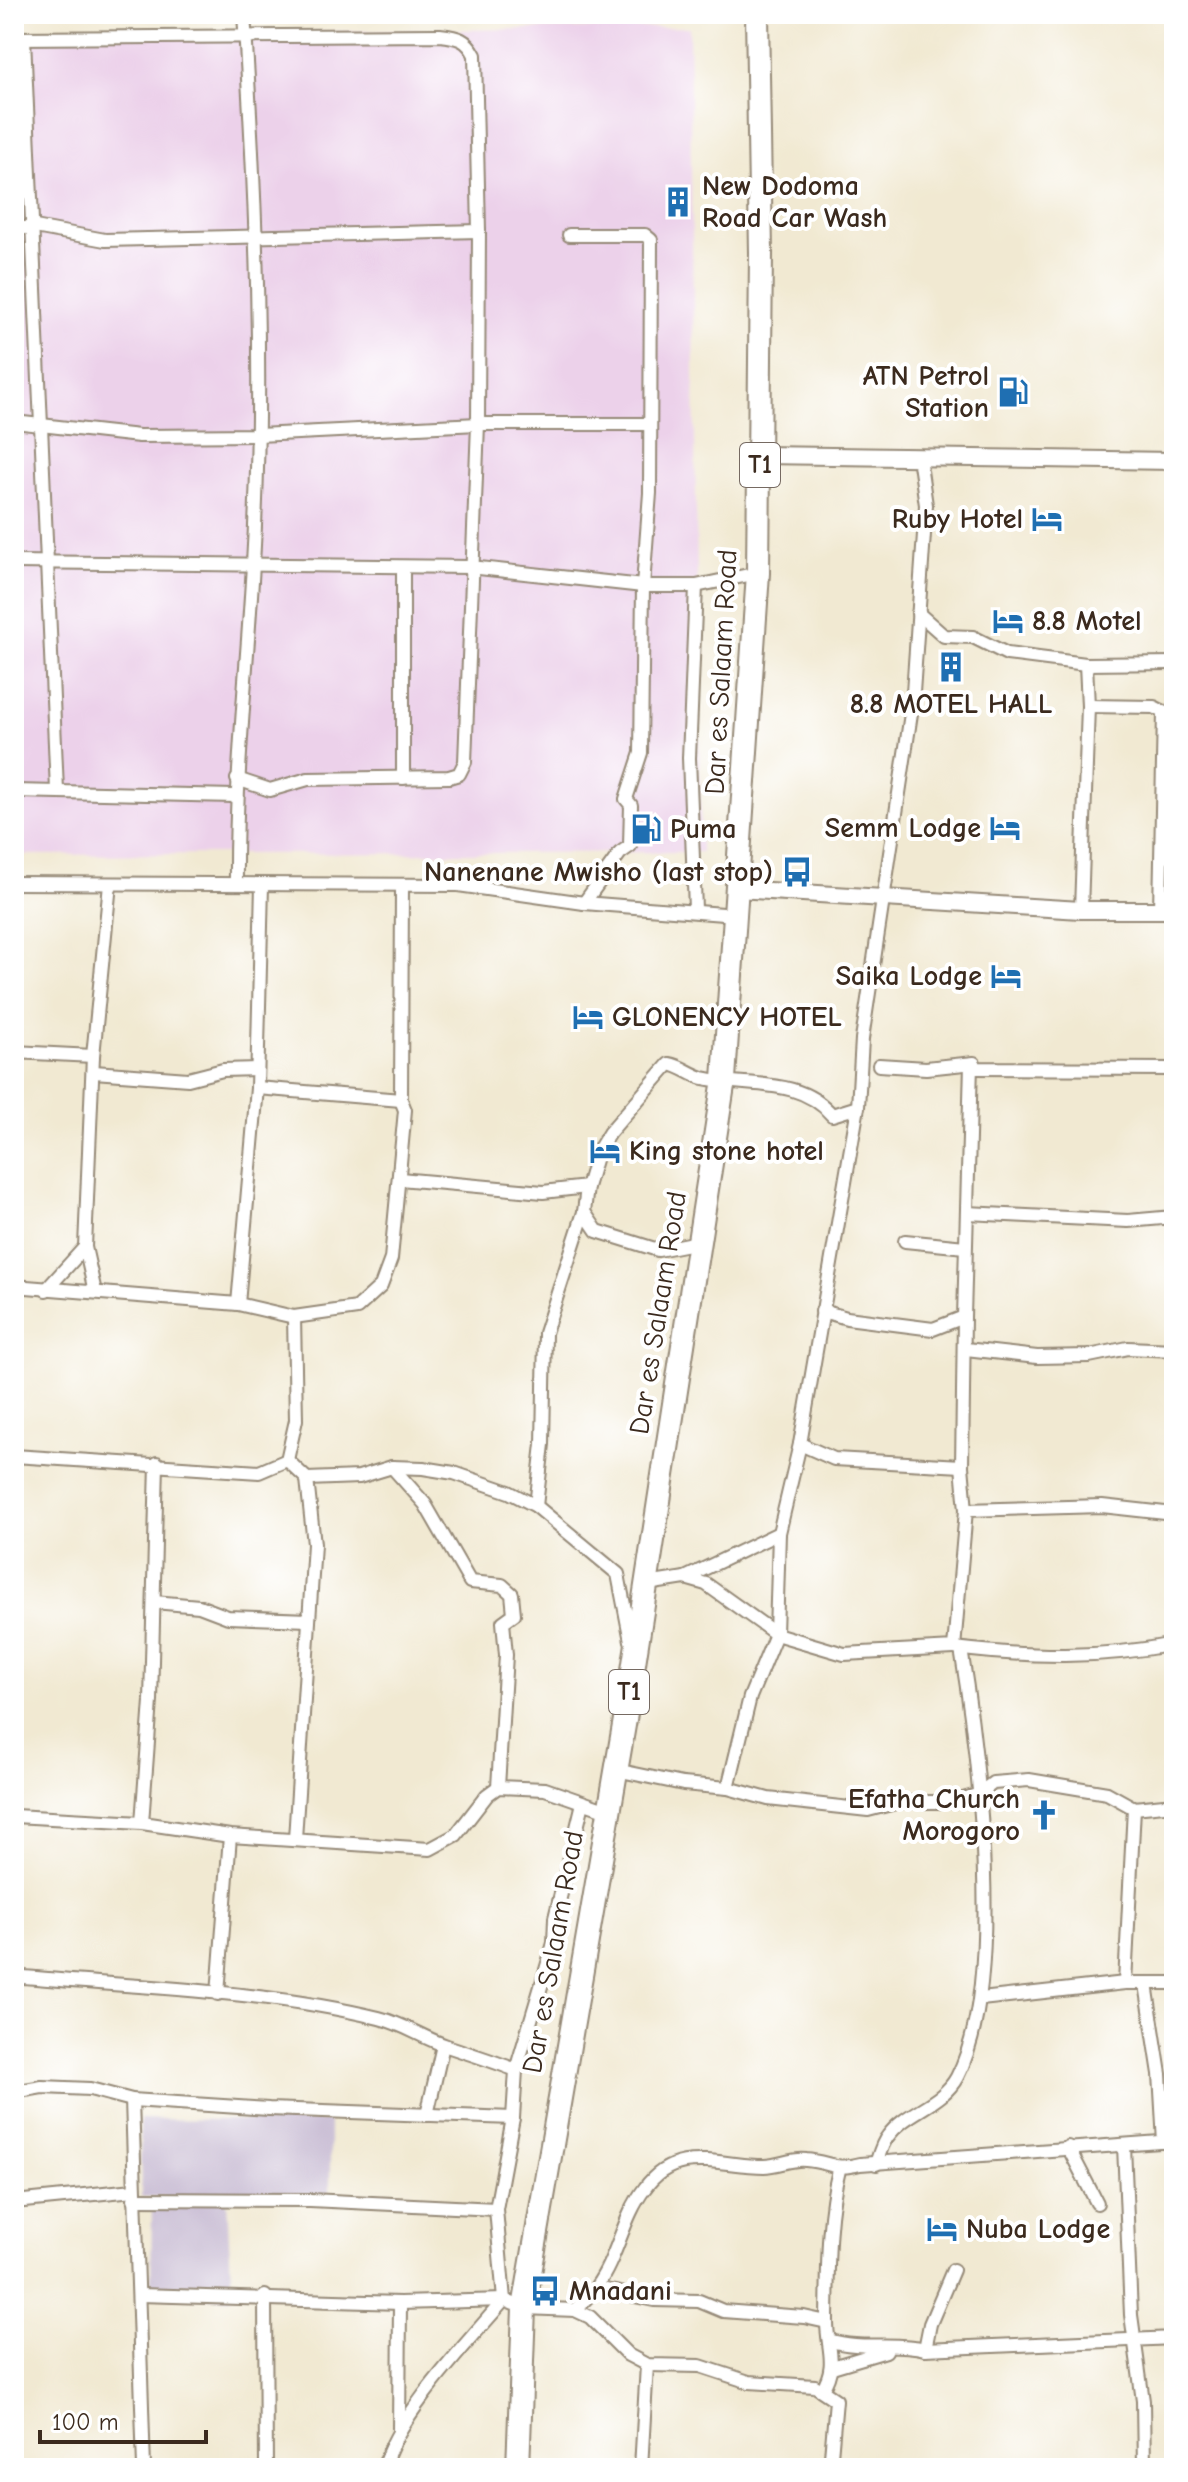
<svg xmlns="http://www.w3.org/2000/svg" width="1188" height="2482" font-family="'Comic Neue',sans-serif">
  <rect width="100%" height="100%" fill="#fff"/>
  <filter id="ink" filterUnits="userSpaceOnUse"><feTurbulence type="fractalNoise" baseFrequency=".0125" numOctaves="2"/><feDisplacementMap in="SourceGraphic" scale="16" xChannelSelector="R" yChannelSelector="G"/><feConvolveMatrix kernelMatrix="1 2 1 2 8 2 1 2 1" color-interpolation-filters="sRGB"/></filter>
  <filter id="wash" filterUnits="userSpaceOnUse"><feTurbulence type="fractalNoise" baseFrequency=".006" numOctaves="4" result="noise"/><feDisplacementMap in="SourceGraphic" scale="32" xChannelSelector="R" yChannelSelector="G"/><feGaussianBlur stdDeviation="1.8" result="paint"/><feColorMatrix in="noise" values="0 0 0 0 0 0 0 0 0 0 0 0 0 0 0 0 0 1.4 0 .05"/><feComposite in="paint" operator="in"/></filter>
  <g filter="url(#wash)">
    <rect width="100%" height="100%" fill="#f1e9d2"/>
    <!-- built -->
    <polygon fill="#ecd1ea" points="689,27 701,852 14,855 14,36"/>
    <!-- industrial -->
    <g fill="#cbbfd5">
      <polygon points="140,2119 330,2121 330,2195 141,2197"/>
      <polygon points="152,2200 227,2201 232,2298 151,2297"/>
    </g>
  </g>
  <g filter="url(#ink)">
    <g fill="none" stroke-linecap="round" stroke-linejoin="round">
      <!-- street casing -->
      <g stroke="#968a78" stroke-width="16">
        <g id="street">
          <path d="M14,38l426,-3c18,2 27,4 35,20l4,176 -1,193 -13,338 -6,12 -10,3 -141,2 -38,11 -33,-11"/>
          <polyline points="24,38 57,790"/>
          <polyline points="14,229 35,227 105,240 479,231"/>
          <polyline points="569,235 645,235 651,240 650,493 643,586 641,753 626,799 631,805 630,846 620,853 584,903"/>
          <polyline points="14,422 139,436 258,435 478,424 649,424"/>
          <polyline points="14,562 470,567 643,586 696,586 758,573"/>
          <polyline points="403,567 403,778"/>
          <polyline points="918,613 944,636 973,637 1007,654 1086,664 1174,663"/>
          <polyline points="1088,706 1154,707 1164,712 1160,910"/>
          <polyline points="14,791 235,796"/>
          <polyline points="14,883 458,885 584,903 736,915"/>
          <path d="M236,884c-1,-107 11,-213 17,-320 11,-184 3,-366 -9,-550"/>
          <polyline points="695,909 689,758 696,586"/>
          <polyline points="1081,910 1088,706 1086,664"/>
          <polyline points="14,1052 93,1056"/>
          <polyline points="879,1065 926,1068 974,1063 975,1068 1174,1069"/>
          <polyline points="94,1072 188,1079 223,1070 257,1069"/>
          <polyline points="257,1088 401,1100"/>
          <polyline points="400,1179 543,1192 587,1187"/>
          <polyline points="967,1213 1128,1221 1174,1217"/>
          <polyline points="905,1241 965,1247"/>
          <path d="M699,1242l-41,8 -61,-19 -13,-19 3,-25 10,-34 12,-20 60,-69c13,2 22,11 34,14 45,10 96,-2 129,37l26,-8 4,-68 50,-332 14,-202 -7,-48"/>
          <polyline points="14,1286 238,1304 294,1317 357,1308 381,1286 391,1259 405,1110 401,1100 402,887"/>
          <polyline points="46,1290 85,1247"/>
          <polyline points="95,1292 85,1247 93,1056 110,884"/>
          <polyline points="238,1304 257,1088 262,885"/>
          <polyline points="822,1311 847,1318 933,1329 964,1317"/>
          <polyline points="966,1349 1037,1357 1089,1356 1128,1348 1174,1350"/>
          <polyline points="800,1444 834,1459 962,1466"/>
          <polyline points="14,1456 259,1472 287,1460 307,1479 359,1477 392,1467 423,1468 454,1473 509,1492 536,1506 618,1574 631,1641"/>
          <polyline points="287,1460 296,1420 294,1317"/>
          <polyline points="392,1467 425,1504 470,1582 502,1585 512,1594 514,1614 503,1622 506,1655 498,1787"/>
          <polyline points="536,1506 543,1444 545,1333 584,1212"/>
          <polyline points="966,1510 1102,1506 1174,1514"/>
          <polyline points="685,1578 779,1533"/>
          <polyline points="647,1584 685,1578 706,1584 776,1634 844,1654 954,1648 966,1510 962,1466 964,1317 971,1064"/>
          <polyline points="154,1602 199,1606 228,1617 309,1620"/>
          <path d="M954,1648c77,9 144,11 220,-4"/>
          <polyline points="616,1770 683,1784 728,1788 768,1799 868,1810 899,1802 953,1802 977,1795 993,1783 1029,1780 1107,1793 1134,1808 1174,1804"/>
          <polyline points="728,1788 750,1697 776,1634 779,1533 800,1444 858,1107"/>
          <polyline points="14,1816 142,1823 230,1836 430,1849 456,1835 487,1795 498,1787 545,1789 608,1811"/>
          <polyline points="142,1823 151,1701 157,1463"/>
          <polyline points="295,1839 314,1544 307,1479"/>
          <path d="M14,1976c121,12 247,13 365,42 25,6 44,20 68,28 23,8 46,15 69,24l-3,48"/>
          <polyline points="1125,1983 1134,1808"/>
          <polyline points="1146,1984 1160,2074 1164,2142"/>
          <polyline points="218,1994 230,1836"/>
          <polyline points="981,1999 1125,1983 1174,1983"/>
          <polyline points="516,2070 554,1943 555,1918 583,1803"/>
          <path d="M14,2092l28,-5 48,2 42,11 137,9 244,9 -17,91 8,91c-34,40 -110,119 -120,168"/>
          <polyline points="132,2100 144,2468"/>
          <polyline points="427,2115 443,2045"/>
          <polyline points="1124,2145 1131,2315 1143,2401 1144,2468"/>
          <polyline points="1068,2147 1097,2203"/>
          <path d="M876,2164c3,-9 6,-21 12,-28 18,-25 54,-31 69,-59 49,-93 21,-325 4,-428"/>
          <polyline points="134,2199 310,2200 496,2209"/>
          <polyline points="14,2202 134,2190"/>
          <polyline points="596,2288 654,2300 699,2301 723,2311 804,2317 827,2322"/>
          <polyline points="140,2295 400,2303 504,2300 524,2308 575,2310 590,2317 628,2355 647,2365 700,2366 749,2382 815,2386 836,2400 830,2468"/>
          <polyline points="265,2296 266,2468"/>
          <path d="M575,2310c7,-8 16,-15 21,-23 22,-30 26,-69 49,-99 31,-43 74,-22 119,-22 14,0 29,-8 42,-6 24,2 28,11 54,4l314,-23"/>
          <path d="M829,2340c32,11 64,1 96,9l249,-11"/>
          <polyline points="925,2349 930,2324 953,2270"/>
          <polyline points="832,2367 886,2351"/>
          <path d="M822,2390c17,-28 4,-42 5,-72 1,-48 0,-101 12,-148"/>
          <polyline points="399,2431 400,2303"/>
          <polyline points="641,2468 647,2365"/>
        </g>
      </g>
      <!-- secondary casing -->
      <g stroke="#968a78" stroke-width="20">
        <g id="secondary">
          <polyline points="761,455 1174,461"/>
          <polyline points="737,889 1081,910 1174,910"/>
        </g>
      </g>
      <!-- highway casing -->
      <g stroke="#968a78" stroke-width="26">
        <polyline id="highway" points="518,2468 524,2308 629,1696 724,1079 758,573 761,253 757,14"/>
      </g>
      <!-- street -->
      <use href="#street" stroke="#fff" stroke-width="12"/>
      <!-- secondary -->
      <use href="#secondary" stroke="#fff" stroke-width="16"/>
      <!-- highway -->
      <use href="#highway" stroke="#fff" stroke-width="22"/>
    </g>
  </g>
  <!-- icons -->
  <defs>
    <g id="building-bare" transform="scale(2.4)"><path d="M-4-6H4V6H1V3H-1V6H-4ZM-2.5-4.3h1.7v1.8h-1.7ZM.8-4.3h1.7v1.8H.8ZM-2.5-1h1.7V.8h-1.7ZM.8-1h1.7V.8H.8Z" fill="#1f6fb2" stroke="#fff" stroke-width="2.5" paint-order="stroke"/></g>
    <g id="fuel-bare" transform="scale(2.4)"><path d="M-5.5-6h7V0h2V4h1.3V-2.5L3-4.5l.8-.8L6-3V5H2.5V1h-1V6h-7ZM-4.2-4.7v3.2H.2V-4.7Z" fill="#1f6fb2" stroke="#fff" stroke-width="2.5" paint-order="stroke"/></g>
    <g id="hotel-bare" transform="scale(2.4)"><path d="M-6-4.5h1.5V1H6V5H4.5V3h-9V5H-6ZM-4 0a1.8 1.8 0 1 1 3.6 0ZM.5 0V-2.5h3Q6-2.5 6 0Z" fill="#1f6fb2" stroke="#fff" stroke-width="2.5" paint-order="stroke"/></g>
    <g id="bus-bare" transform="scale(2.4)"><path d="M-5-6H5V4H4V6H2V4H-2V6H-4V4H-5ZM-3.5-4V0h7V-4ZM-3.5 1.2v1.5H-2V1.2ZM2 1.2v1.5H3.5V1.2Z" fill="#1f6fb2" stroke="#fff" stroke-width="2.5" paint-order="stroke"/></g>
    <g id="church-bare" transform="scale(2.4)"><path d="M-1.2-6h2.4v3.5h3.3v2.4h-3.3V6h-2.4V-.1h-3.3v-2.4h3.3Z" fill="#1f6fb2" stroke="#fff" stroke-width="2.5" paint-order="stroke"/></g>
  </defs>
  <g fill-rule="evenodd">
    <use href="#building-bare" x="678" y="202"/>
    <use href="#fuel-bare" x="1013" y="392"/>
    <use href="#hotel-bare" x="1047" y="519"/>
    <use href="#hotel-bare" x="1008" y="621"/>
    <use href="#building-bare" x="951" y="667"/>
    <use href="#hotel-bare" x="1005" y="828"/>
    <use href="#fuel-bare" x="646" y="829"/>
    <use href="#bus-bare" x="797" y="872"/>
    <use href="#hotel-bare" x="1006" y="976"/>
    <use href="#hotel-bare" x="588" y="1017"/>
    <use href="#hotel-bare" x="605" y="1151"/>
    <use href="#church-bare" x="1044" y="1815"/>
    <use href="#hotel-bare" x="942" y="2229"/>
    <use href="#bus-bare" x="545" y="2291"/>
  </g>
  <g text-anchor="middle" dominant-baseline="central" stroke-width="8" stroke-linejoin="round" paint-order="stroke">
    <!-- shield labels -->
    <g fill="#fff" stroke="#766a62" stroke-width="2">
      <rect x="740" y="443" width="40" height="44" rx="6"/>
      <rect x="609" y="1670" width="40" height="44" rx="6"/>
    </g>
    <g font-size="26" font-weight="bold" fill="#3b2a1e">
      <text x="760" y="465">T1</text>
      <text x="629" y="1692">T1</text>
    </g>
    <!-- poi labels -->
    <g font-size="28" font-weight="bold" fill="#3b2a1e" stroke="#fff" text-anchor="start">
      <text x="702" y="186">New Dodoma<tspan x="702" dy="32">Road Car Wash</tspan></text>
      <text x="989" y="376" text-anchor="end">ATN Petrol<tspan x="989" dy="32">Station</tspan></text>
      <text x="1023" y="519" text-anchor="end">Ruby Hotel</text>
      <text x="1032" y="621">8.8 Motel</text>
      <text x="951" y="704" text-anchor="middle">8.8 MOTEL HALL</text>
      <text x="981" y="828" text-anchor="end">Semm Lodge</text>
      <text x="670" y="829">Puma</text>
      <text x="773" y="872" text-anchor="end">Nanenane Mwisho (last stop)</text>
      <text x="982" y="976" text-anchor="end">Saika Lodge</text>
      <text x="612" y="1017">GLONENCY HOTEL</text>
      <text x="629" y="1151">King stone hotel</text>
      <text x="1020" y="1799" text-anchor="end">Efatha Church<tspan x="1020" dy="32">Morogoro</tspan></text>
      <text x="966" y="2229">Nuba Lodge</text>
      <text x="569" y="2291">Mnadani</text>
    </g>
    <!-- street labels -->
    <g font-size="28" fill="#3b2a1e" stroke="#fff">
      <text transform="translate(721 672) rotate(-87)">Dar es Salaam Road</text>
      <text transform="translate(658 1313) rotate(-81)">Dar es Salaam Road</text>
      <text transform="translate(553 1952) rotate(-80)">Dar es Salaam Road</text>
    </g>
  </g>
  <!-- margin -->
  <rect width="1188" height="2482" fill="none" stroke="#fff" stroke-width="48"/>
  <!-- scale -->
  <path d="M40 2430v12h166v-12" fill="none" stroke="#3b2a1e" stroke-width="4"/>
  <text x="52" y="2430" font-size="24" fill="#3b2a1e" stroke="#ffffff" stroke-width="6" paint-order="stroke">100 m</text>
</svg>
